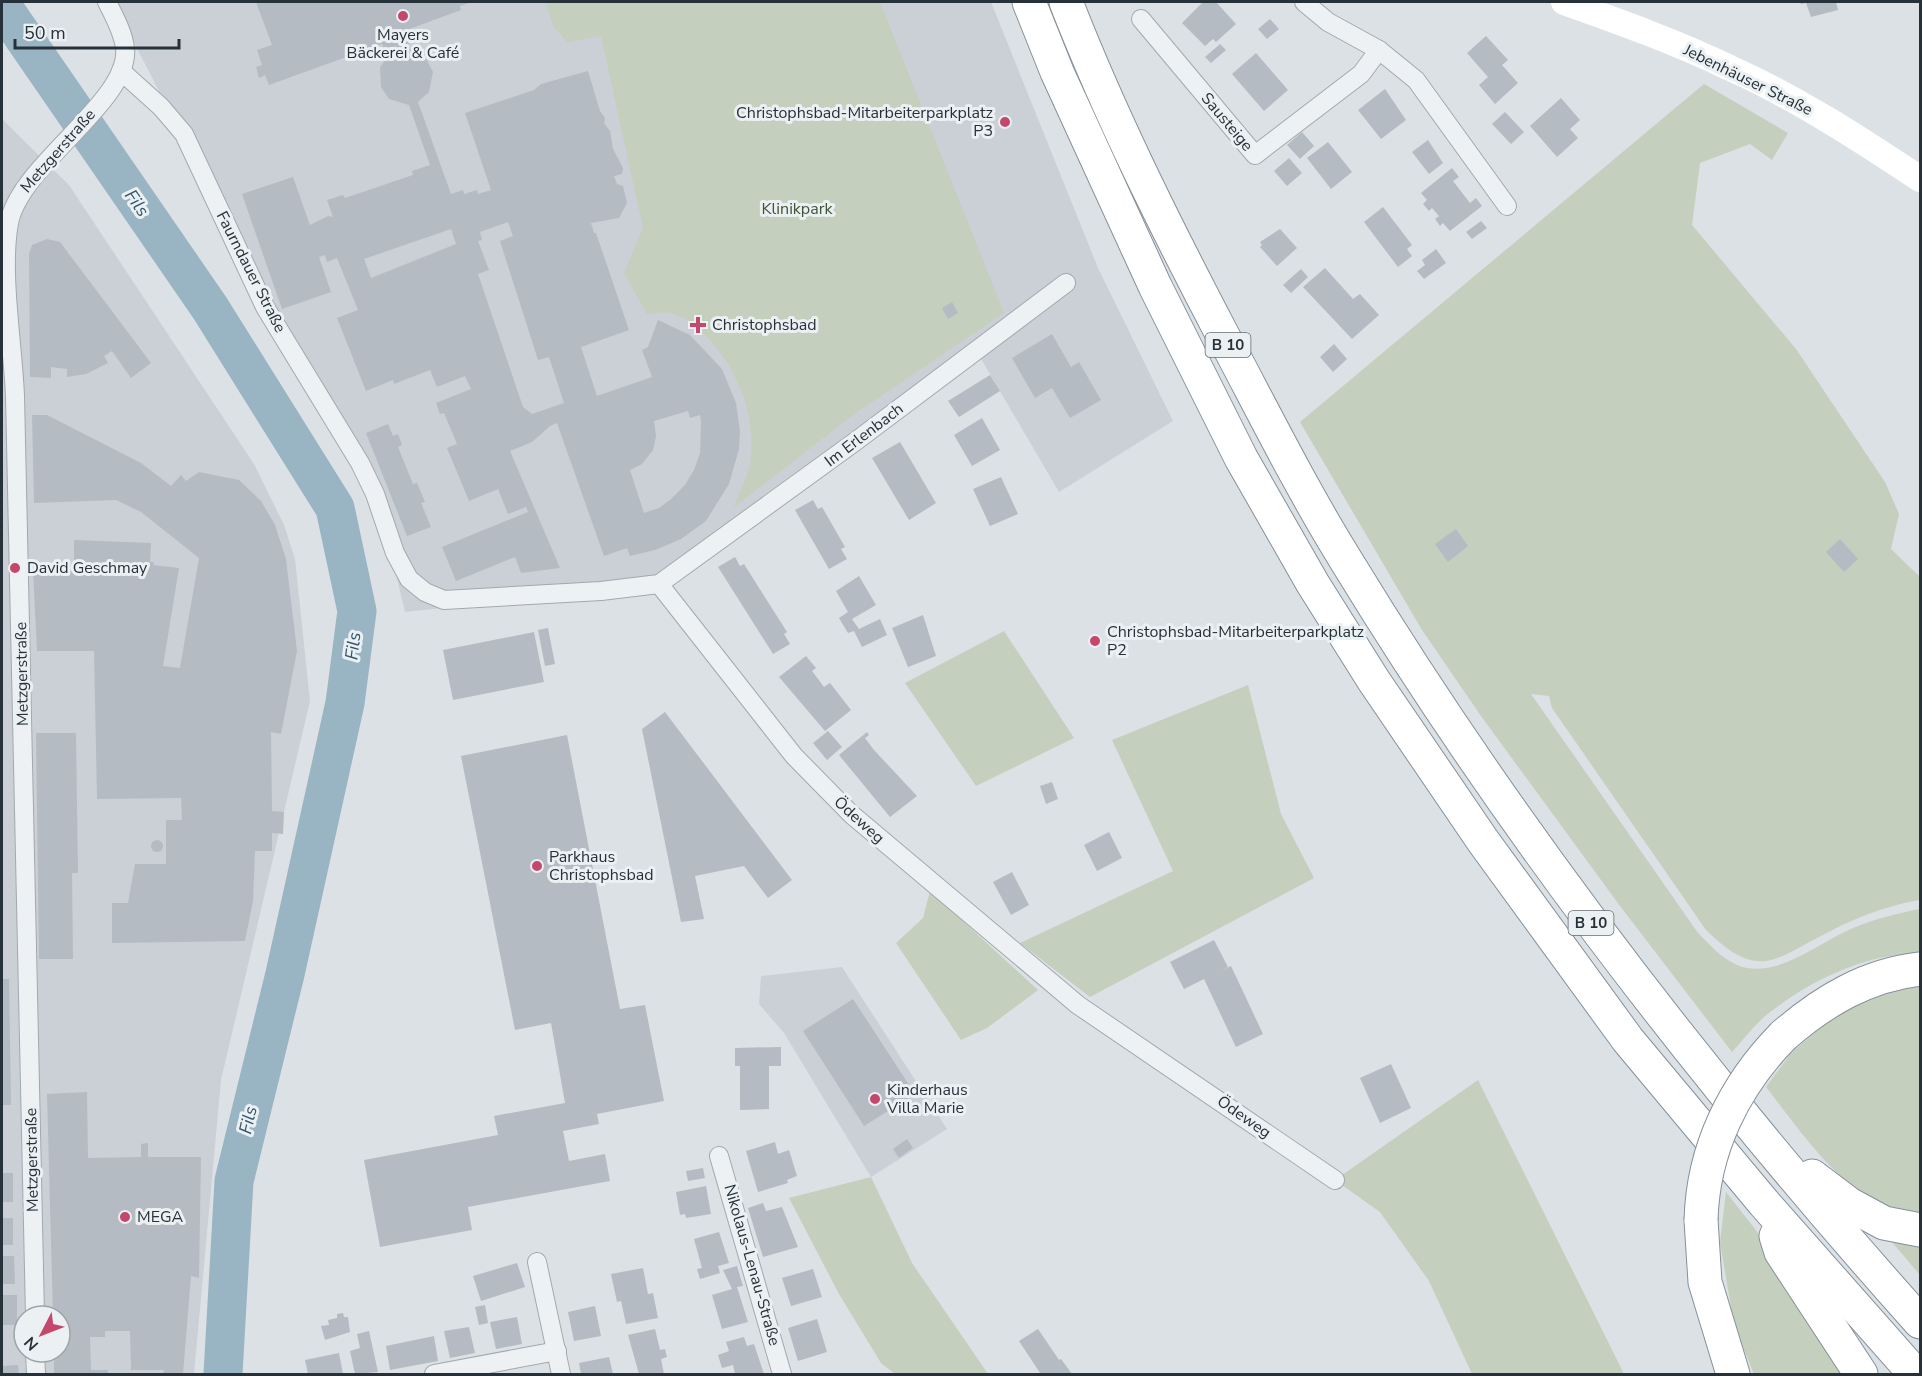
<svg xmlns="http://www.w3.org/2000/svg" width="1922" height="1376" font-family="'Nunito Sans',sans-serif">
  <rect width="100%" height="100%" fill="#dce1e5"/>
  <!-- built -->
  <g fill="#cad0d6" fill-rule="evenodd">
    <polygon points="113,2 991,2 1098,268 1173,421 1059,492 973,345 654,580 621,589 405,612 395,570 363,486"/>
    <path d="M2,119l67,66 185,279 30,61 11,34 15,142 -89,379 -27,294h-192zM24,1316h36v36h-36z"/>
    <polygon points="842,967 947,1129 871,1177 784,1033 759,1004 761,976"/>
  </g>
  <!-- green -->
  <g fill="#c4cfbe">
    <path d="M546,2h334l124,311 -148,100 -122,94c4,-12 12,-26 15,-39 10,-49 -12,-104 -48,-137 -8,-7 -20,-16 -31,-18 -7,-1 -16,0 -23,1l-23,-41 19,-45 -42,-192 -34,6 -14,-16z"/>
    <path d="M1704,84l84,49 -16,27 -22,-16 -50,19 -8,62 104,124 89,133 14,32 -8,35 29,28v323c-37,6 -70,20 -103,38 -16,8 -33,20 -51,23 -24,3 -44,-16 -60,-31l-154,-222 -3,-12 -18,-2 167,239c12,12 23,25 39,32 39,16 82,-23 116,-37 22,-9 45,-15 67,-19v44c-56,1 -112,28 -156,64 -11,10 -21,23 -32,35l-112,-146 -139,-190 -59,-86 -122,-208z"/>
    <polygon points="1004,631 1074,738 976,786 905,683"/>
    <polygon points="1248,685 1281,814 1314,878 1090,997 1020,943 1173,871 1112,740"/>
    <polygon points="930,891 1038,990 987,1028 961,1040 896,943 923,918"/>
    <path d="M1897,984l23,2v228c-11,-3 -25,-4 -36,-9 -47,-18 -88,-80 -118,-118l25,-34 43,-37z"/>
    <polygon points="1478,1080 1624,1374 1472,1374 1429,1281 1380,1212 1335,1180"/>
    <polygon points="871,1177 912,1263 988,1374 895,1374 881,1363 839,1294 789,1198"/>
    <polygon points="1726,1192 1780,1261 1848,1374 1754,1374 1734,1325 1720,1242"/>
    <polygon points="1886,1235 1920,1241 1920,1275"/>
  </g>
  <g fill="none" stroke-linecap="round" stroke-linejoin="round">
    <!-- river -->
    <polyline stroke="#99b4c3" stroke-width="39" points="2,6 210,308 335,508 357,611 345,703 285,974 234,1181 223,1374"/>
  </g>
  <!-- building -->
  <g fill="#b4bbc2" fill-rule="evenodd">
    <path d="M256,2h216l-12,4 1,4 -57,21 7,19 15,9 7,13 -4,20 -11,10 33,92 12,-4 1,4 13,-4 1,4 13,-4 -26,-77 69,-23 7,-6 47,-13 12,40 5,7 -1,5 6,8 3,18 10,19 -1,6 -8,2 3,8 6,2 4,17 -8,15 -28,5 3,10h2l33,97 -48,17 16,49 55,-19 -10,-27 6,-3 10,-27 32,15 32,34 14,34 4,28 -1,18 -10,35 -23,37 -25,18 -26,11 -25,6 -3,-8 -23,8 -47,-133 -7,3 -18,16 -22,9 50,117 -39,5 -6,-16 -59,24 -14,-34 86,-35 -2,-5 -18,7 -10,-25 -29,12 -22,-53 10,-4 -13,-31 -4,1 -4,-11 35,-14 -6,-13 -28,11 -7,-17 -36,14 -1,-4 -27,11 -29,-73 21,-8 -21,-52 -10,4 -2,-7 -6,2 12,35 -49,17 -40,-115 51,-17 17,48 18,-9 5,1 -6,-17 16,-5 2,3 68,-23 -1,-4 18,-6 -21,-60 -20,-6 -8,-12 -1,-20 7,-9 -5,-14 -113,41 -4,-10 -6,3 -3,-11 6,-2 -5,-15 15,-5zM508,222l5,14 -13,5 38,119 11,-3 15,46 -32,11 -9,-7 -45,-133 11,-4 -11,-29 4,-1 -2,-8zM451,229l5,15 -85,34 -7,-19zM688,411l2,7 10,-3 1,7 -1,31 -6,17 -9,15 -14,14 -12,9 -15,5 -14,-43 12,-6 11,-14 3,-14 -2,-15z"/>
    <polygon points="1203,2 1216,2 1236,24 1216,42 1213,39 1205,46 1182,23"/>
    <polygon points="1800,2 1836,2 1838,10 1811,17 1806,3 1801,4"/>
    <polygon points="1270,19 1279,29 1267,39 1258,29"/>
    <polygon points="1486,36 1508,60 1502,65 1518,83 1495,104 1479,85 1488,77 1467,53"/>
    <polygon points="1220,44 1226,50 1211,63 1205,57"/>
    <polygon points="1256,53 1288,90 1264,111 1232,74"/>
    <polygon points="1385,89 1406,120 1381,139 1358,110"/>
    <polygon points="1561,98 1580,120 1570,129 1578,138 1557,157 1530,126"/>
    <polygon points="1505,112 1524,132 1511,144 1492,124"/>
    <polygon points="1302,132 1314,146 1300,159 1287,145"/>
    <polygon points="1428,140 1443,163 1429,174 1412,152"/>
    <polygon points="1328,142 1352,172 1331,189 1307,158"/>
    <polygon points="1289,158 1302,173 1287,186 1274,171"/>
    <polygon points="1452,168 1459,177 1453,181 1470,203 1476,198 1482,206 1450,231 1443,223 1440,226 1435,219 1439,216 1432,208 1429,211 1423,204 1427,200 1421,193"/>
    <polygon points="1383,207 1412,245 1407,249 1412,256 1398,267 1364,222"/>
    <polygon points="1481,221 1487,228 1472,239 1466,232"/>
    <polygon points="1280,229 1297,248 1277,266 1260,247 1262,245 1260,242"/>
    <polygon points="47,239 60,242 151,363 131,378 112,351 104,356 108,363 86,374 67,377 67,369 51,367 51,378 30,377 29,254 32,245"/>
    <polygon points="1436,249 1446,263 1424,279 1417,271 1425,265 1422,260"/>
    <polygon points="1325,268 1353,299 1360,294 1379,315 1352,339 1303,287"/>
    <polygon points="1301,269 1308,277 1291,293 1283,285"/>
    <polygon points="952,302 958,313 948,319 942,308"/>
    <polygon points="1052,334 1071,367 1079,362 1101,400 1070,418 1052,388 1035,398 1012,358"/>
    <polygon points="1334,344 1347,359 1333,372 1320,357"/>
    <polygon points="990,375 1000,391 959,417 948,401"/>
    <polygon points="32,415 47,415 141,463 171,486 181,475 186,481 199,472 239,480 261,501 275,525 286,559 297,651 281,734 271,732 272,811 284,812 283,834 272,833 272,851 255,851 253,901 245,941 112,943 112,903 128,903 135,864 166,864 166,820 182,820 181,798 97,799 94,651 37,651 33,571 74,570 74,540 151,543 150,562 154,562 153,565 179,568 163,666 180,668 199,558 141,512 116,500 34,503"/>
    <polygon points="982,418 1000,450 972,466 954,435"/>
    <polygon points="388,424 393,436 398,434 402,445 398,447 413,484 417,483 425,502 421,503 431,527 407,536 366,433"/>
    <polygon points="900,442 936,503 909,520 872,458"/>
    <polygon points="1001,477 1018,514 990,526 973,489"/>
    <polygon points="813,500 818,509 822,507 845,547 841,549 847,559 829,569 795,510"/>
    <polygon points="1456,529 1468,546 1448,562 1435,544"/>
    <polygon points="1840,539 1858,559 1844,572 1826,552"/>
    <polygon points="735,557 740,566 744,564 787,632 784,634 790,644 773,654 718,567"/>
    <polygon points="859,576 876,605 852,619 859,629 880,619 887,635 862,647 854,631 848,633 839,618 848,612 836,591"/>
    <polygon points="923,615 936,656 908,667 892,628"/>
    <polygon points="548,628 555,664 545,666 538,630"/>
    <polygon points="534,632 544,682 453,700 443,650"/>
    <polygon points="806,656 816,668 812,671 824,687 830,683 851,710 825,731 779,677"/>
    <polygon points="665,712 792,880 768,898 744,866 695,876 704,919 681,922 642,729"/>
    <polygon points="828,731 842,747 827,760 813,743"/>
    <polygon points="867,732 869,735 865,738 874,750 917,796 890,817 839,755"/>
    <polygon points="36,733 76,733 78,873 72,873 73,959 39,959"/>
    <polygon points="567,735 620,1009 645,1005 664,1101 597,1114 599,1124 563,1131 569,1161 605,1154 610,1181 468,1207 472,1230 380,1247 364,1160 498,1135 494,1116 565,1103 551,1023 515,1030 461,756"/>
    <polygon points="1052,782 1058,799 1046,804 1040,786"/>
    <polygon points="1109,832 1122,858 1097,871 1084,845"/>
    <circle cx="157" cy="846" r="6"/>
    <polygon points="1012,872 1029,905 1011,915 993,882"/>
    <polygon points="1214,940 1228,967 1220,971 1231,966 1263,1034 1236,1047 1204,979 1184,989 1170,962"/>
    <polygon points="2,979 9,979 11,1105 2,1105"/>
    <polygon points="853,999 915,1094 864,1126 803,1031"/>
    <polygon points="781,1047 781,1066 769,1066 769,1109 740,1110 740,1066 735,1066 735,1048"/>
    <polygon points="1391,1064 1411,1108 1380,1123 1360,1078"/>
    <polygon points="87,1092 88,1158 141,1157 141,1144 148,1143 148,1157 201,1157 199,1278 191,1276 183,1374 163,1374 164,1370 131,1370 130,1331 105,1331 105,1337 90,1337 91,1370 108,1370 108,1374 54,1374 54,1352 60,1352 60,1316 53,1316 47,1094"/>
    <polygon points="907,1139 913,1148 899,1158 893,1149"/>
    <polygon points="775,1142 778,1154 789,1150 797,1176 787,1180 788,1183 758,1192 746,1151"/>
    <polygon points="703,1168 705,1178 688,1181 686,1171"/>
    <rect x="2" y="1173" width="11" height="29"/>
    <polygon points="706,1186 711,1214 686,1218 685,1214 680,1215 676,1192"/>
    <polygon points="763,1203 766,1211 782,1207 798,1247 763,1257 748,1208"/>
    <rect x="2" y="1218" width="11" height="27"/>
    <polygon points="719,1232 729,1263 718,1266 720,1273 700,1279 697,1269 702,1268 694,1239"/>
    <polygon points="2,1256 14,1256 15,1284 2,1284"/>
    <polygon points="517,1263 525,1287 481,1301 473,1276"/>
    <polygon points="737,1266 743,1286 737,1287 748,1322 722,1329 712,1295 732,1289 723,1270"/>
    <polygon points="643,1268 648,1294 653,1293 658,1318 626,1324 621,1301 617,1302 611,1274"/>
    <polygon points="813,1269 822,1297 791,1306 782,1278"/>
    <rect x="2" y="1295" width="15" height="30"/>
    <polygon points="485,1305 488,1323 479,1325 475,1307"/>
    <polygon points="595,1306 601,1336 574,1341 568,1312"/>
    <polygon points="343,1313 344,1317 348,1317 350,1332 325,1340 321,1326 329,1325 328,1320 337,1318 337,1314"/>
    <polygon points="517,1317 522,1344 496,1349 490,1322"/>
    <polygon points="817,1319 827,1352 798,1361 788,1328"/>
    <polygon points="469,1327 475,1353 450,1358 444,1331"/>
    <polygon points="655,1329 660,1350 665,1349 667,1357 661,1359 664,1374 639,1374 628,1335"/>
    <polygon points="1038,1329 1059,1360 1061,1359 1072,1374 1037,1374 1040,1373 1019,1341"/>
    <polygon points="369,1331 378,1372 355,1374 350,1351 360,1348 357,1334"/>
    <polygon points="434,1336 438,1361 390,1370 386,1346"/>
    <polygon points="744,1337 747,1346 754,1344 764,1374 735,1374 733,1365 722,1368 718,1355 729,1351 726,1342"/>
    <polygon points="339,1353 343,1374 308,1374 305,1360"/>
    <polygon points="609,1357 613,1374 581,1374 579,1363"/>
    <polygon points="18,1365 19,1374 2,1374 2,1366"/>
  </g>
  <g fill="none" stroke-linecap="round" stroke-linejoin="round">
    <!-- street casing -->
    <g stroke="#a2a9ae" stroke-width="20">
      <g id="street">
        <polyline points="1304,2 1328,22 1379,50 1416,80 1507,206"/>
        <polyline points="1141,19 1255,155 1361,74 1379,50"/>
        <polyline points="121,71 161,107 184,134 265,307 360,463 375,494 395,553 409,579 425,592 444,600 601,591 659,584 856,441 1066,283"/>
        <polyline points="659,584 794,756 851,814 1078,1005 1335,1180"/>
        <polyline points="719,1156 782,1374"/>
        <polyline points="537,1262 561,1374"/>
        <path d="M35,1316l-20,-920c-2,-51 -15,-124 -6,-173 11,-59 122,-122 116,-175 -2,-16 -11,-32 -18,-46"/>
        <polyline points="35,1352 36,1374"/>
        <polyline points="434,1374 557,1351"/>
      </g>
    </g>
    <!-- highway casing -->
    <g stroke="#85909b" stroke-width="35">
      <g id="highway">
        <polyline points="1029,2 1057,72 1155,286 1241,458 1313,584 1374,681 1483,841 1628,1040 1764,1203 1915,1374"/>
        <path d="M1066,2c44,113 99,223 155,330 41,77 80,156 126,230 166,272 361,523 573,760"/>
        <path d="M1783,1036c40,-35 84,-61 137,-67"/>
        <polyline points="1812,1176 1849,1204 1884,1223 1920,1230"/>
        <polyline points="1701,1220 1705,1282 1733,1374"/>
        <polyline points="1776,1236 1781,1252 1861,1374"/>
      </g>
    </g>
    <!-- street -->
    <use href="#street" stroke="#eef1f4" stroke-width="18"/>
    <!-- secondary -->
    <path stroke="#fff" stroke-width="26" d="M1564,2c56,20 112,40 166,66 67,30 130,71 190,111"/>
    <!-- highway -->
    <use href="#highway" stroke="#fff" stroke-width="33"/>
    <!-- highway-bridge casing -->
    <g stroke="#85909b" stroke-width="35" stroke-linecap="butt">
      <path id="highway-bridge" d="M1701,1220c2,-71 33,-134 82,-184"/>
    </g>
    <!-- highway-bridge -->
    <use href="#highway-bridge" stroke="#fff" stroke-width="33"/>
  </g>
  <!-- markers -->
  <g fill="#c4486c" stroke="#ebf0f3" stroke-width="2">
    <circle cx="403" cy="16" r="6"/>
    <circle cx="1005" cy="122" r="6"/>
    <path d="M695 316h6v6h6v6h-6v6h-6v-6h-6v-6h6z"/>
    <circle cx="15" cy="568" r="6"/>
    <circle cx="1095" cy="641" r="6"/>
    <circle cx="537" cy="866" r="6"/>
    <circle cx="875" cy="1099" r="6"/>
    <circle cx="125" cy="1217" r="6"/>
  </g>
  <g text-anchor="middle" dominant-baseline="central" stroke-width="6" stroke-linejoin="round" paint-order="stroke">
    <!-- shield labels -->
    <g fill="#ebf0f3" stroke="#626a72" stroke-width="1.5">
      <rect x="1205.5" y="333" width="45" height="24" rx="4.5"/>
      <rect x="1568.5" y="911" width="45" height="24" rx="4.5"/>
    </g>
    <g font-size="15" font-weight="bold" fill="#27313a">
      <text x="1228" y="345">B 10</text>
      <text x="1591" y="923">B 10</text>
    </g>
    <!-- poi labels -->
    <g font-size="16" fill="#27313a" stroke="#ebf0f3" text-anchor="start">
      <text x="403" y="35" text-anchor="middle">Mayers<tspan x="403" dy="18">Bäckerei &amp; Café</tspan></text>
      <text x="993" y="113" text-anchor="end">Christophsbad-Mitarbeiterparkplatz<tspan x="993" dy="18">P3</tspan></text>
      <text x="712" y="325">Christophsbad</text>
      <text x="27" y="568">David Geschmay</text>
      <text x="1107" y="632">Christophsbad-Mitarbeiterparkplatz<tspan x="1107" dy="18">P2</tspan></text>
      <text x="549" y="857">Parkhaus<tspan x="549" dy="18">Christophsbad</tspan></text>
      <text x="887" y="1090">Kinderhaus<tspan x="887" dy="18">Villa Marie</tspan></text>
      <text x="137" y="1217">MEGA</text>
    </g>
    <!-- street labels -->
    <g font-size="16" fill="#27313a" stroke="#ebf0f3">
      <text transform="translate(1748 80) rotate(26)">Jebenhäuser Straße</text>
      <text transform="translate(1227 122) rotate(50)">Sausteige</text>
      <text transform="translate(58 151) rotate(-49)">Metzgerstraße</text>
      <text transform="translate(251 272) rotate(63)">Faurndauer Straße</text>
      <text transform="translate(864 435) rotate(-37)">Im Erlenbach</text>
      <text transform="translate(22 674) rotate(-91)">Metzgerstraße</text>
      <text transform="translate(859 820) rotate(42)">Ödeweg</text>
      <text transform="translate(1244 1117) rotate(35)">Ödeweg</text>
      <text transform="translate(32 1160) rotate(-91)">Metzgerstraße</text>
      <text transform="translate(752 1265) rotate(74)">Nikolaus-Lenau-Straße</text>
    </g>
    <!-- park labels -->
    <g font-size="16" fill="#405535" stroke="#ebf0f3">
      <text x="797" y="209">Klinikpark</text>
    </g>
    <!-- water labels -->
    <g font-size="18" font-style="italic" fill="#34556b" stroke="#ebf0f3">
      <text transform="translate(137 203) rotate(55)">Fils</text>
      <text transform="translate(353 646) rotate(-83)">Fils</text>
      <text transform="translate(248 1120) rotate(-77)">Fils</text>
    </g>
  </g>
  <!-- border -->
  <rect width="1922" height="1376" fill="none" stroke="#27313a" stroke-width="6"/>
  <!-- north arrow -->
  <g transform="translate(42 1334) rotate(228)"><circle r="28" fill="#ebf0f3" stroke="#9da4a9" stroke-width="1.5"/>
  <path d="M0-4.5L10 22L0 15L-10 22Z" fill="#c4486c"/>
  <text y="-9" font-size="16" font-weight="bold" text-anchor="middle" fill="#27313a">N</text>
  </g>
  <!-- scale -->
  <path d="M15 39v9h164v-9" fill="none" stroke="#27313a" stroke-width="3"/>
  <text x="24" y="39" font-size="18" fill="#27313a" stroke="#ebf0f3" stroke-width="4.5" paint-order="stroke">50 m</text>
</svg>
